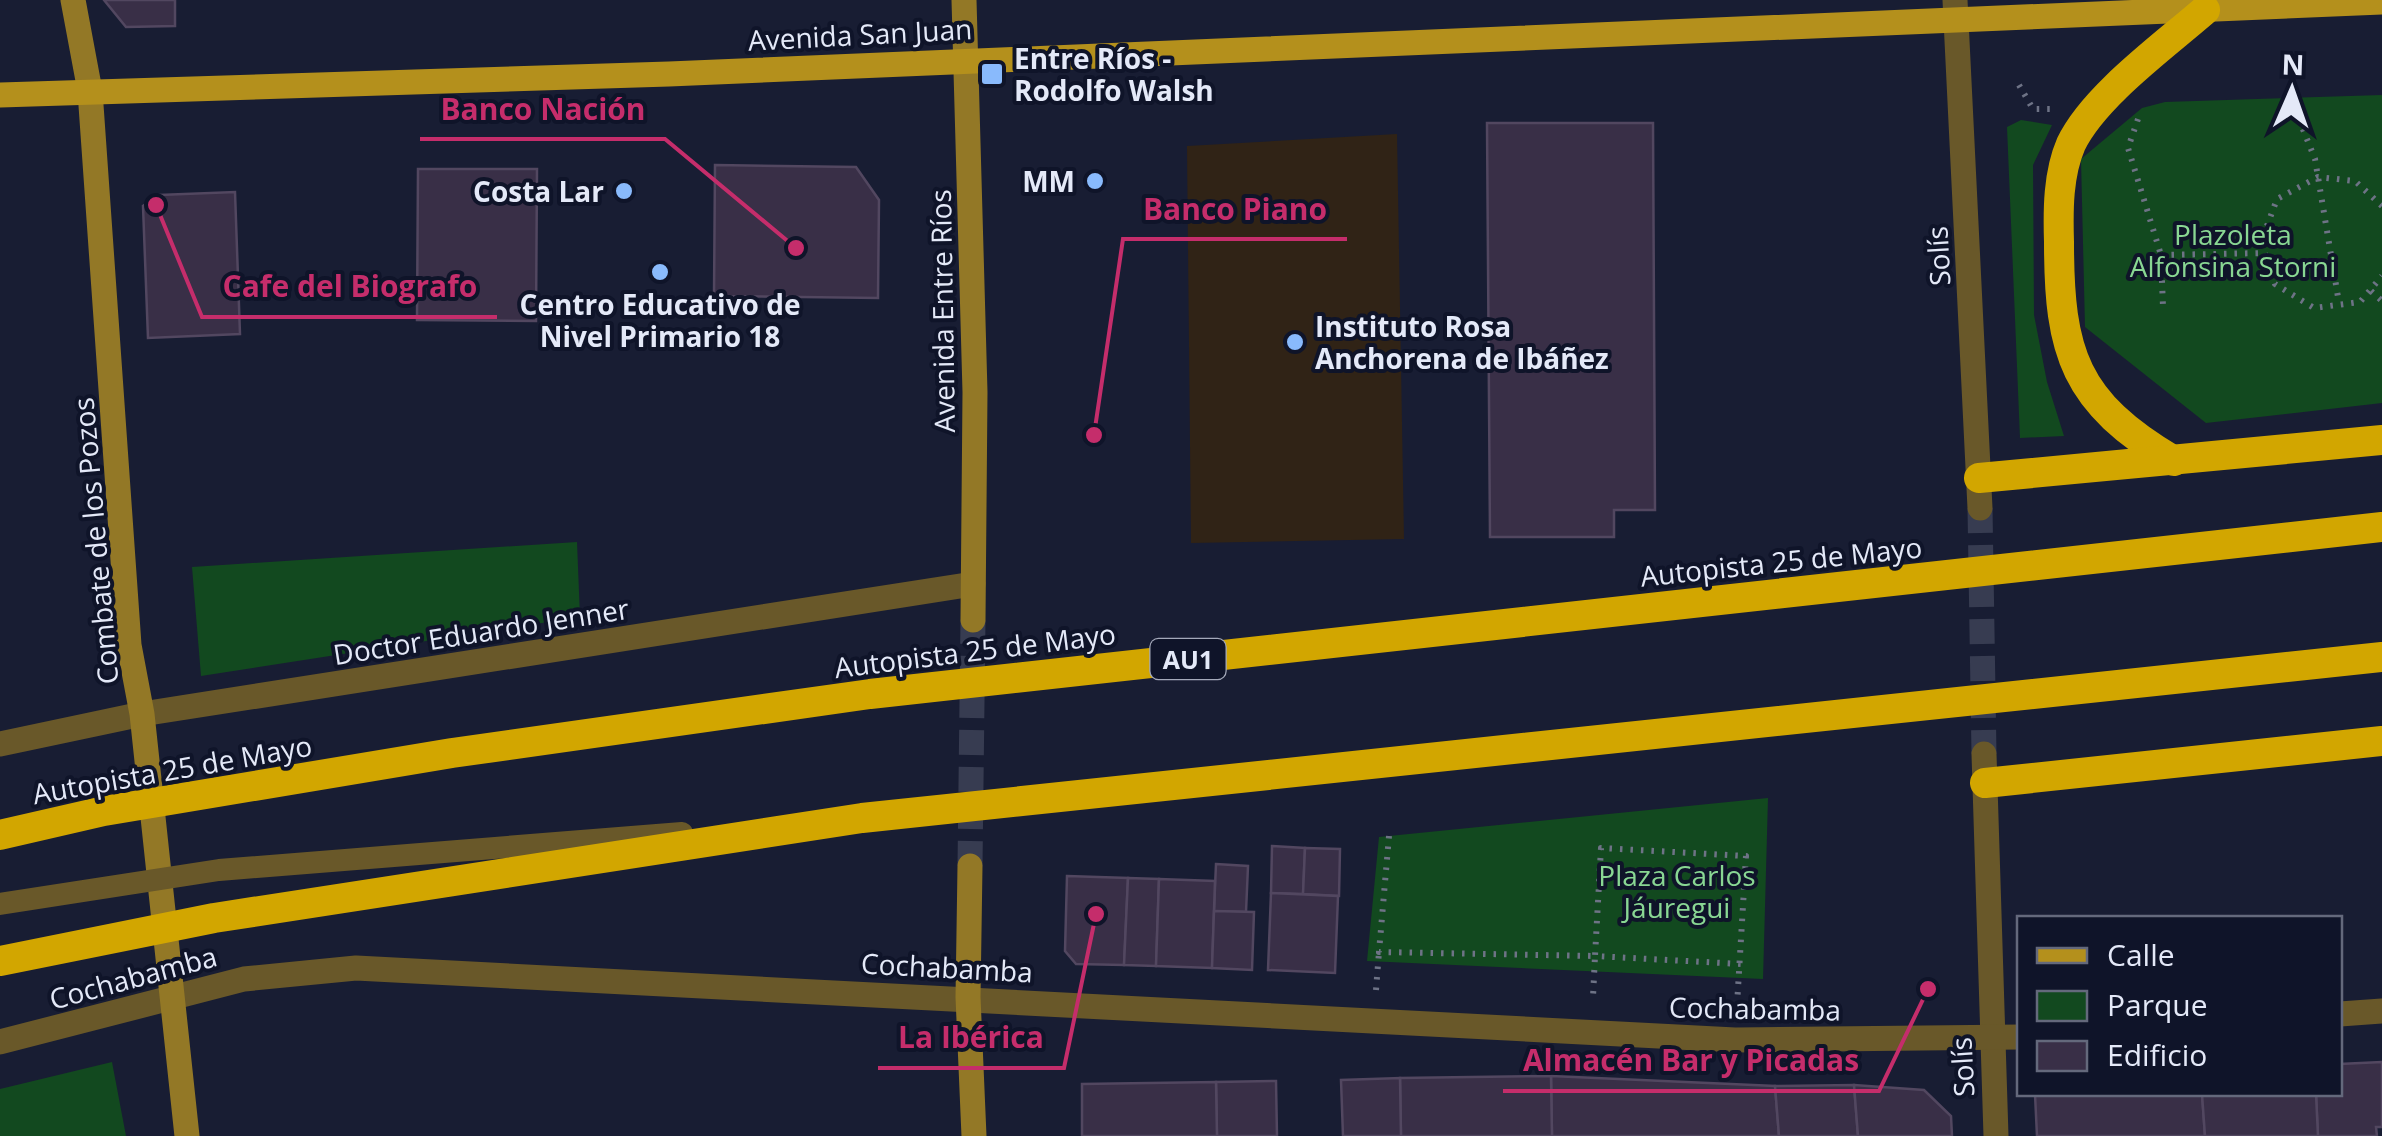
<svg xmlns="http://www.w3.org/2000/svg" width="2382" height="1136" font-family="'Open Sans',sans-serif">
  <rect width="100%" height="100%" fill="#181d33"/>
  <!-- education -->
  <polygon fill="#302316" points="1397,134 1404,539 1191,543 1187,146"/>
  <!-- green -->
  <g fill="#12491f">
    <polygon points="2382,95 2382,403 2206,423 2085,327 2081,159 2142,108 2165,102"/>
    <polygon points="2021,120 2052,125 2033,165 2034,315 2047,382 2064,436 2020,438 2007,127"/>
    <polygon points="577,542 580,617 201,676 192,567"/>
    <polygon points="1768,798 1763,979 1367,961 1379,837"/>
    <polygon points="112,1062 126,1136 0,1136 0,1089"/>
  </g>
  <!-- building -->
  <g fill="#392f47" stroke="#524760" stroke-width="2.5">
    <polygon points="104,0 175,0 175,26 126,27"/>
    <polygon points="1487,123 1653,123 1655,510 1614,510 1614,537 1490,537"/>
    <polygon points="715,165 856,167 879,200 878,298 714,296"/>
    <polygon points="418,169 537,169 536,321 417,320"/>
    <polygon points="235,192 240,334 148,338 143,206 159,195"/>
    <polygon points="1272,846 1305,848 1303,894 1271,893"/>
    <polygon points="1305,848 1340,849 1339,896 1303,894"/>
    <polygon points="1216,864 1248,866 1246,912 1214,911"/>
    <polygon points="1067,876 1128,878 1124,965 1076,964 1065,951"/>
    <polygon points="1128,878 1159,879 1156,966 1124,965"/>
    <polygon points="1159,879 1215,881 1212,968 1156,966"/>
    <polygon points="1271,893 1338,896 1335,973 1268,970"/>
    <polygon points="1214,911 1254,912 1252,970 1212,968"/>
    <polygon points="2382,1062 2382,1127 2376,1127 2377,1136 2318,1136 2316,1094 2340,1094 2340,1064"/>
    <polygon points="1551,1076 1775,1086 1779,1136 1552,1136"/>
    <polygon points="1551,1076 1552,1136 1401,1136 1400,1078"/>
    <polygon points="1400,1078 1401,1136 1343,1136 1341,1080"/>
    <polygon points="1276,1081 1277,1136 1217,1136 1216,1082"/>
    <polygon points="1216,1082 1217,1136 1082,1136 1082,1084"/>
    <polygon points="1854,1085 1858,1136 1779,1136 1775,1086"/>
    <polygon points="1854,1085 1924,1090 1951,1116 1952,1136 1858,1136"/>
    <polygon points="2035,1094 2202,1094 2205,1136 2037,1136"/>
    <polygon points="2202,1094 2316,1094 2318,1136 2205,1136"/>
  </g>
  <g fill="none" stroke-linecap="round" stroke-linejoin="round">
    <!-- street-tunnel -->
    <polyline stroke="#373c51" stroke-width="25" stroke-dasharray="25 12" stroke-linecap="butt" points="1980,508 1984,754"/>
    <!-- secondary-tunnel -->
    <polyline stroke="#373c51" stroke-width="25" stroke-dasharray="25 12" stroke-linecap="butt" points="970,866 973,620"/>
    <!-- path -->
    <g stroke="#6e7386" stroke-width="6" stroke-dasharray="2.5 8" stroke-linecap="butt">
      <polyline points="2019,85 2033,109 2051,109"/>
      <polyline points="2291,100 2315,159 2338,297"/>
      <polyline points="2138,119 2128,148 2161,255 2163,307"/>
      <polyline points="2382,206 2355,181 2318,177 2277,199 2261,242 2275,284 2314,308 2360,302 2382,276"/>
      <polyline points="2161,255 2265,253"/>
      <polyline points="2371,291 2382,301"/>
      <polyline points="1389,836 1379,952 1595,956 1593,997"/>
      <polyline points="1376,990 1379,952"/>
      <polyline points="1737,1005 1746,856 1601,848 1595,956 1741,964"/>
    </g>
    <!-- street -->
    <g stroke="#695829" stroke-width="25">
      <polyline points="1955,0 1980,508"/>
      <polyline points="0,744 142,714 973,584"/>
      <polyline points="1984,754 1996,1136"/>
      <polyline points="2340,1014 2382,1011"/>
      <polyline points="0,1042 244,979 356,968 1735,1040 2020,1037"/>
    </g>
    <!-- secondary -->
    <g stroke="#937826" stroke-width="25">
      <polyline points="73,0 90,91 129,645 142,714 187,1136"/>
      <polyline points="964,0 975,392 973,620"/>
      <polyline points="970,866 968,997 974,1136"/>
    </g>
    <!-- primary -->
    <polyline stroke="#b4901c" stroke-width="25" points="0,95 669,74 2382,2"/>
    <!-- highway -->
    <g stroke="#d2a600" stroke-width="30">
      <path d="M2174,461c-100,-59 -115,-108 -115,-219 -1,-32 -1,-68 12,-98 23,-48 94,-99 134,-134"/>
      <polyline points="1979,478 2382,440"/>
      <polyline points="1985,783 2382,741"/>
    </g>
    <!-- lane-bridge -->
    <polyline stroke="#695829" stroke-width="22" points="0,904 219,870 682,833"/>
    <!-- highway-bridge -->
    <g stroke="#d2a600" stroke-width="30">
      <polyline points="0,835 104,811 452,753 870,694 2382,527"/>
      <polyline points="0,961 214,918 862,818 2382,657"/>
    </g>
  </g>
  <!-- markers -->
  <g fill="#89bafc" stroke="#0f1429" stroke-width="4">
    <rect x="980" y="62" width="24" height="24" rx="5"/>
    <circle cx="1095" cy="181" r="10"/>
    <circle cx="624" cy="191" r="10"/>
    <circle cx="660" cy="272" r="10"/>
    <circle cx="1295" cy="342" r="10"/>
  </g>
  <g text-anchor="middle" dominant-baseline="central" stroke-width="8" stroke-linejoin="round" paint-order="stroke">
    <!-- shield labels -->
    <rect fill="#0f1429" stroke="#a4a9ba" stroke-width="2.5" x="1150.5" y="639" width="75" height="40" rx="8"/>
    <g font-size="25" font-weight="bold" fill="#e4e9f8">
      <text x="1188" y="659">AU1</text>
    </g>
    <!-- street labels -->
    <g font-size="28" fill="#e4e9f8" stroke="#0f1429">
      <text transform="translate(860 34) rotate(-3)">Avenida San Juan</text>
      <text transform="translate(1938 256) rotate(-93)">Solís</text>
      <text transform="translate(942 311) rotate(-91)">Avenida Entre Ríos</text>
      <text transform="translate(95 541) rotate(-95)">Combate de los Pozos</text>
      <text transform="translate(1781 561) rotate(-6)">Autopista 25 de Mayo</text>
      <text transform="translate(481 631) rotate(-9)">Doctor Eduardo Jenner</text>
      <text transform="translate(975 650) rotate(-7)">Autopista 25 de Mayo</text>
      <text transform="translate(172 769) rotate(-10)">Autopista 25 de Mayo</text>
      <text transform="translate(947 967) rotate(3)">Cochabamba</text>
      <text transform="translate(133 977) rotate(-15)">Cochabamba</text>
      <text transform="translate(1755 1008) rotate(1)">Cochabamba</text>
      <text transform="translate(1962 1067) rotate(-93)">Solís</text>
    </g>
    <!-- poi labels -->
    <g font-size="28" font-weight="bold" fill="#e4e9f8" stroke="#0f1429" text-anchor="start">
      <text x="1014" y="58">Entre Ríos -<tspan x="1014" dy="32">Rodolfo Walsh</tspan></text>
      <text x="1075" y="181" text-anchor="end">MM</text>
      <text x="604" y="191" text-anchor="end">Costa Lar</text>
      <text x="660" y="304" text-anchor="middle">Centro Educativo de<tspan x="660" dy="32">Nivel Primario 18</tspan></text>
      <text x="1315" y="326">Instituto Rosa<tspan x="1315" dy="32">Anchorena de Ibáñez</tspan></text>
    </g>
    <!-- park labels -->
    <g font-size="28" fill="#89d793" stroke="#0f1429">
      <text x="2233" y="234">Plazoleta<tspan x="2233" dy="32">Alfonsina Storni</tspan></text>
      <text x="1677" y="875">Plaza Carlos<tspan x="1677" dy="32">Jáuregui</tspan></text>
    </g>
  </g>
  <!-- callouts -->
  <path fill="none" stroke="#c52d6b" stroke-width="4" d="M796 248L665 139H420M1094 435L1123 239H1347M156 205L202 317H497M1096 914L1064 1068H878M1928 989L1879 1091H1503"/>
  <g fill="#c52d6b" stroke="#0f1429" stroke-width="4">
    <circle cx="796" cy="248" r="10"/>
    <circle cx="1094" cy="435" r="10"/>
    <circle cx="156" cy="205" r="10"/>
    <circle cx="1096" cy="914" r="10"/>
    <circle cx="1928" cy="989" r="10"/>
  </g>
  <g font-size="30" text-anchor="middle" font-weight="bold" fill="#c52d6b" stroke="#0f1429" stroke-width="8" stroke-linejoin="round" paint-order="stroke">
    <text x="543" y="120">Banco Nación</text>
    <text x="1235" y="220">Banco Piano</text>
    <text x="350" y="297">Cafe del Biografo</text>
    <text x="971" y="1048">La Ibérica</text>
    <text x="1691" y="1071">Almacén Bar y Picadas</text>
  </g>
  <!-- legend -->
  <rect x="2017" y="916" width="325" height="180" fill="#0f1429" stroke="#64697c" stroke-width="2.5"/>
  <rect x="2037" y="948" width="50" height="15" fill="#b4901c" stroke="#64697c" stroke-width="2.5"/>
  <text x="2107" y="966" font-size="30" fill="#e4e9f8">Calle</text>
  <rect x="2037" y="991" width="50" height="30" fill="#12491f" stroke="#64697c" stroke-width="2.5"/>
  <text x="2107" y="1016" font-size="30" fill="#e4e9f8">Parque</text>
  <rect x="2037" y="1041" width="50" height="30" fill="#392f47" stroke="#64697c" stroke-width="2.5"/>
  <text x="2107" y="1066" font-size="30" fill="#e4e9f8">Edificio</text>
  <!-- north arrow -->
  <g transform="translate(2292 90) rotate(2)" stroke="#0f1429" stroke-width="8" paint-order="stroke">
  <path d="M0-8L18 38L0 25L-18 38Z" fill="#e4e9f8"/>
  <text y="-15" font-size="28" font-weight="bold" text-anchor="middle" fill="#e4e9f8">N</text>
  </g>
</svg>
